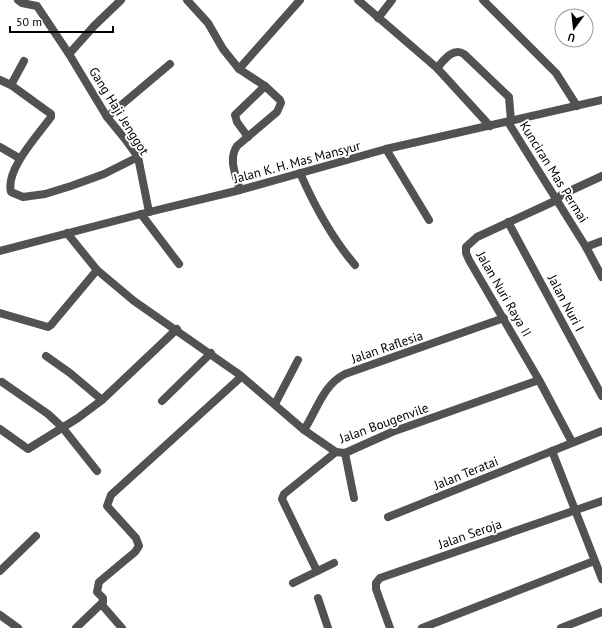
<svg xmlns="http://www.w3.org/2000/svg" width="602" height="628" font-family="'PT Sans',sans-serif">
  <rect width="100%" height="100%" fill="#fff"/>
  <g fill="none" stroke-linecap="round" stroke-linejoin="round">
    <!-- minor -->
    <g stroke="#525252" stroke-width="8">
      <polyline points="18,0 22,3 37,6 69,54 107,117 125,139 138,157 149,212"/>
      <path d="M187,0l21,23 15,26 16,20 26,17 15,14 1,3 -4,9 -40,34c-9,13 -1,30 3,44"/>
      <polyline points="358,0 437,68 490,126"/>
      <polyline points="483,0 556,73 577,106"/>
      <polyline points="378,18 392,0"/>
      <polyline points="69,54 94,26 121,0"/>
      <path d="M437,68c7,-8 16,-21 27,-14l45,43 2,24"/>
      <polyline points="239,69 300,0"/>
      <path d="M0,80l11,5 40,29v3c-13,18 -46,53 -40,75l12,5 22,-3 26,-8 33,-12 34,-17"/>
      <polyline points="11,85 24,61"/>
      <polyline points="107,117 170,64"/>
      <polyline points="508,122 586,247 602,277"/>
      <polyline points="248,137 237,122 235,115 265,86"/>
      <polyline points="0,147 19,158"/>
      <polyline points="386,149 429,220"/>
      <path d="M300,173c15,34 31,64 55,92"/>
      <polyline points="141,214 179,264"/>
      <polyline points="508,222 602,396"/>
      <polyline points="67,233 97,270 134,301 240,375 304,430 336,452 345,453 392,432 539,380"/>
      <polyline points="586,247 602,241"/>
      <polyline points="0,313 48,327 51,325 97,270"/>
      <polyline points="46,356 70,373 102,400"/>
      <polyline points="2,382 48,414 62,427 97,471"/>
      <polyline points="162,401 211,353"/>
      <polyline points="275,404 298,360"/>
      <polyline points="0,429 28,449 78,418 102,400 177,329"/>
      <path d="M304,430c13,-20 19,-45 41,-56l159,-56"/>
      <polyline points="572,442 539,380 469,260 466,253 466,247 477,237 557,200 561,195 602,176"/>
      <polyline points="552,451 602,579"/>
      <polyline points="345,453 354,498"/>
      <polyline points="388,517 602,431"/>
      <polyline points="0,571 36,536"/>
      <polyline points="317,571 282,499 284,494 336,452"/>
      <polyline points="293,583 334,563"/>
      <polyline points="318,598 328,628"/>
      <polyline points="102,605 122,628"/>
      <polyline points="0,615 18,628"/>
      <polyline points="76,628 103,602 103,598 97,592 99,582 135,552 139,546 136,538 107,506 111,495 241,377"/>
      <polyline points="390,628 376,589 376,583 380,578 602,501"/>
      <polyline points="422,628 594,561"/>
      <polyline points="561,628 602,612"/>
    </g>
    <!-- tertiary -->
    <polyline stroke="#525252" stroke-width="8" points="0,251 149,212 240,190 386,149 602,100"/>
  </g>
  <g text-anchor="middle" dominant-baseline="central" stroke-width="4" stroke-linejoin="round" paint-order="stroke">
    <!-- street labels -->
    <g font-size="13" fill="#000" stroke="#fff">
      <text transform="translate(119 111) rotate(58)">Gang Haji Jenggot</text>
      <text transform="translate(297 162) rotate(-15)">Jalan K. H. Mas Mansyur</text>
      <text transform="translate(554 172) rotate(58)">Kunciran Mas Permai</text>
      <text transform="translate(504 294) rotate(60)">Jalan Nuri Raya II</text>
      <text transform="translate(566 303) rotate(62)">Jalan Nuri I</text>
      <text transform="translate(387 347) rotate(-19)">Jalan Raflesia</text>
      <text transform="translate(384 423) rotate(-20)">Jalan Bougenvile</text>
      <text transform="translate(466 473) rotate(-22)">Jalan Teratai</text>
      <text transform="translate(470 534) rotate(-19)">Jalan Seroja</text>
    </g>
  </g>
  <!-- north arrow -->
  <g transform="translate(574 28) rotate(195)"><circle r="19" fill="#ffffff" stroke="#999999"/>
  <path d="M0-3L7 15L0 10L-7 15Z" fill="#000000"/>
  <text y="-6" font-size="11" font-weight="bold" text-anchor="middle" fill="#000000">U</text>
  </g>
  <!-- scale -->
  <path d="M10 26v6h103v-6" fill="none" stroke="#000000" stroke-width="2"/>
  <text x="16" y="26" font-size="12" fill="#000000" stroke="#ffffff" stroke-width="3" paint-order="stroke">50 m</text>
</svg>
